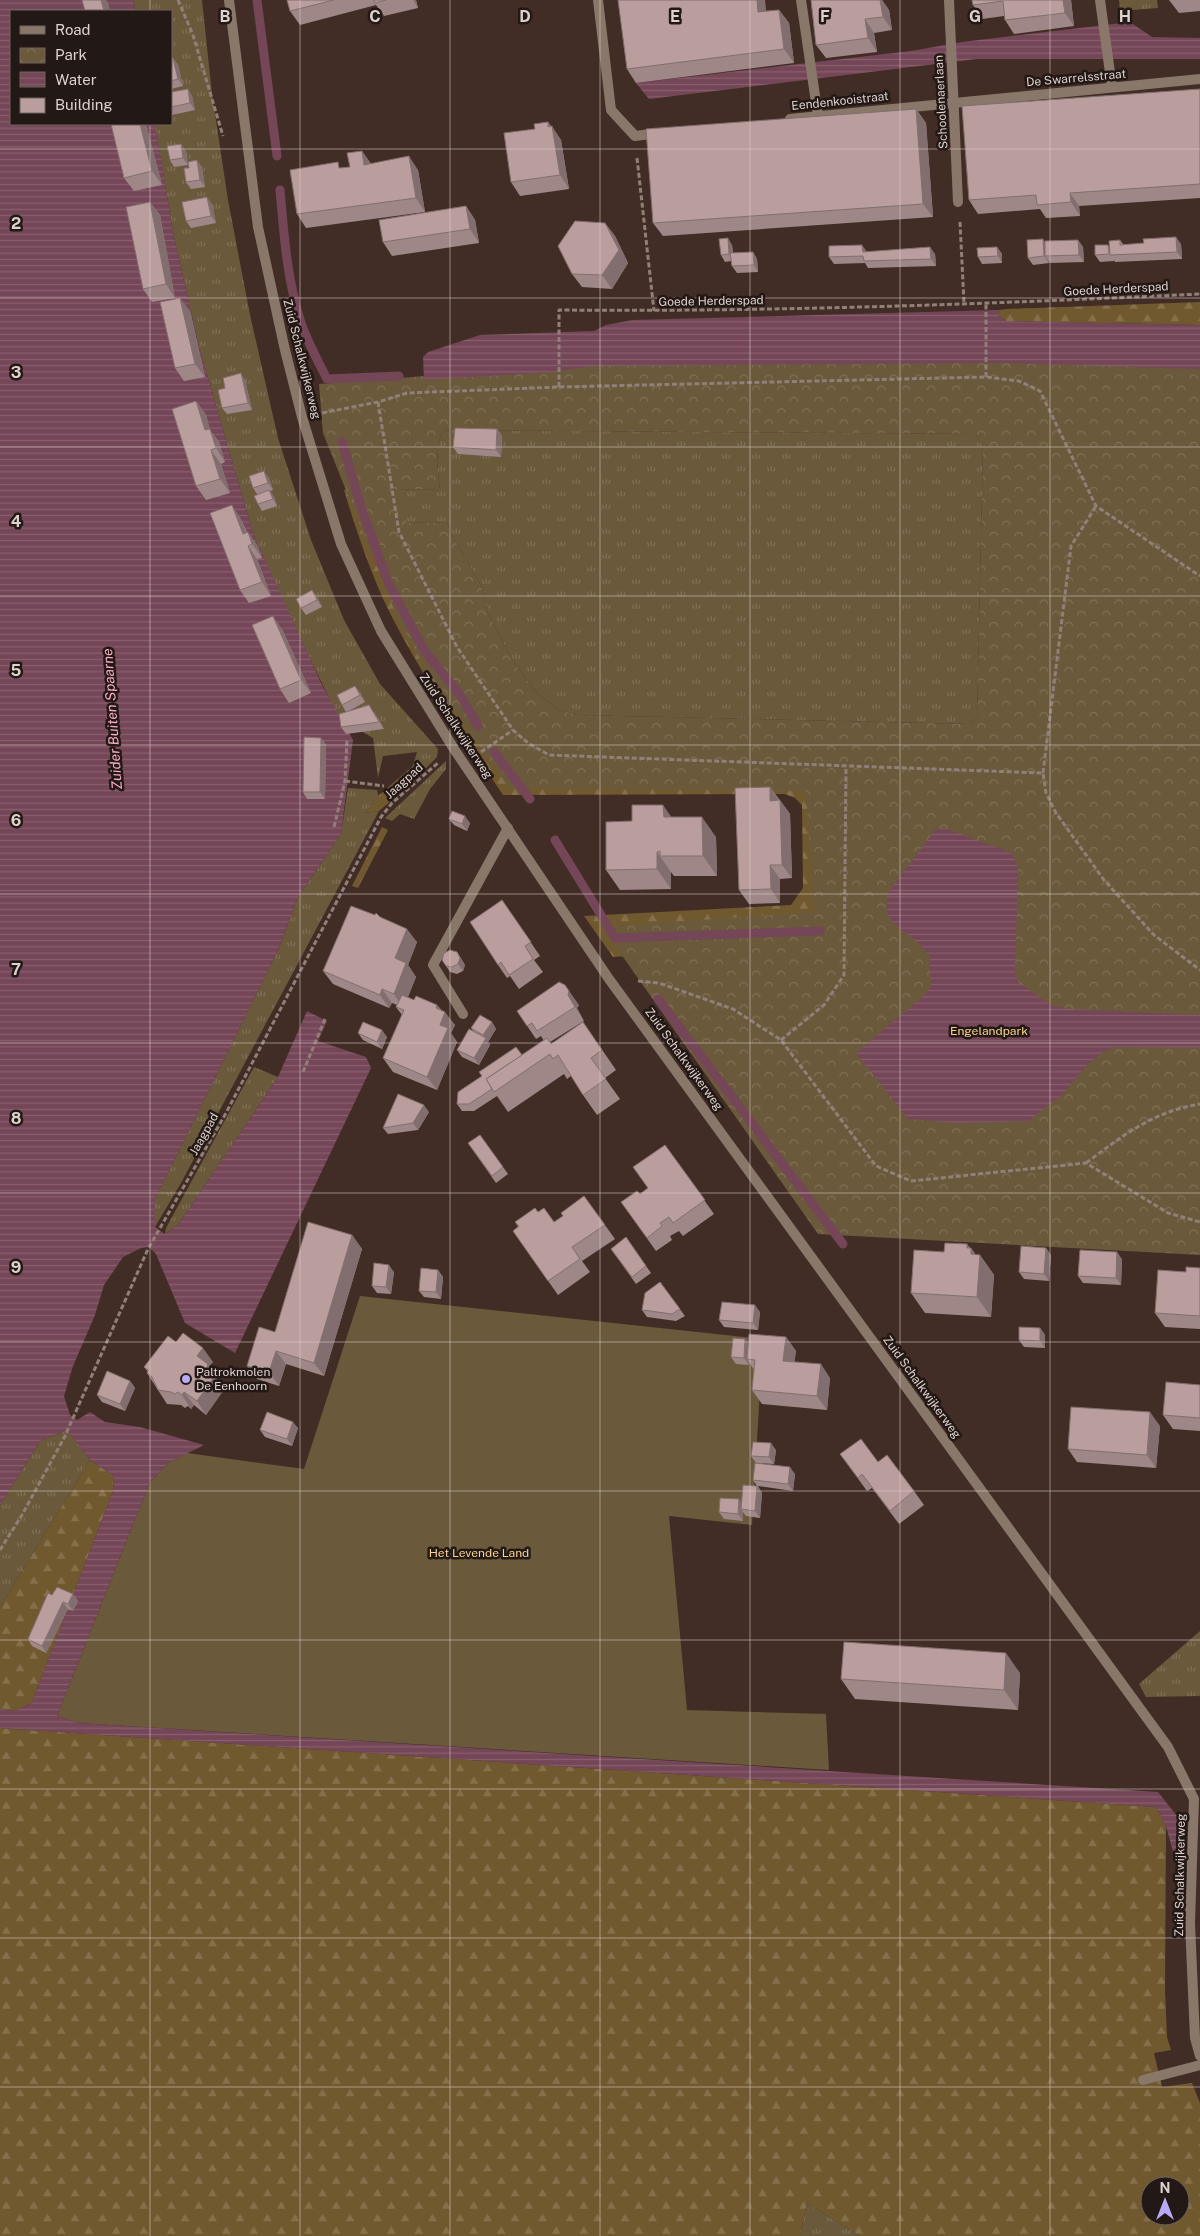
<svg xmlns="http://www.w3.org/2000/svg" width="1200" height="2236" font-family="'Public Sans',sans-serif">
  <defs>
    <pattern id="grass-tufts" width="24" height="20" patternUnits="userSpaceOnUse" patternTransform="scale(1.25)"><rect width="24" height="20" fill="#6b593b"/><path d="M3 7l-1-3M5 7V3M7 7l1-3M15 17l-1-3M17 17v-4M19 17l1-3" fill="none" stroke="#807056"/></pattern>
    <pattern id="forest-firs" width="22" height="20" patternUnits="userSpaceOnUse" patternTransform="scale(1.25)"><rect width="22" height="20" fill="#71592f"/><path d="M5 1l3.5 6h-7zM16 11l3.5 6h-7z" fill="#85704c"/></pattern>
    <pattern id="park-crowns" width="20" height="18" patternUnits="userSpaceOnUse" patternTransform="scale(1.25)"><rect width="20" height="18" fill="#6b593b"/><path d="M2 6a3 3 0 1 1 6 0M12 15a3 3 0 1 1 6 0" fill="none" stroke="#807056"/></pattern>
    <pattern id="water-rules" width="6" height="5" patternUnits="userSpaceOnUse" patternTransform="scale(1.25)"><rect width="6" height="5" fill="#744657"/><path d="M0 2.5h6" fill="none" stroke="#87606e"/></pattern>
  </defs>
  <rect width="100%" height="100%" fill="#422d26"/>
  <!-- grass -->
  <g fill="url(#grass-tufts)">
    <polygon points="133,0 202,0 212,94 228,200 250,315 278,438 311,540 344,620 380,684 438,749 437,757 406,788 417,752 383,756 378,778 373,738 339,718 290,618 253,533 199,347 174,237 155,125 171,124 171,11 136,11"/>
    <polygon points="1119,0 1157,0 1158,8 1120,11"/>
    <path d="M452,430l524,4 7,12 -6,271 -6,7 -393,-9 -19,-5 -23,-18 -25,-34 -23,-45 -7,-28 -30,-51 -4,-12 -41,1 -12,-34 46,1c-2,-20 -6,-41 3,-59z"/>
    <polygon points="446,761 446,769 430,789 414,819 400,814 392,821 385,818"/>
    <polygon points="348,788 377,790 378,796 365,813 379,811 181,1183 155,1227 155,1199 278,950 298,897 341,834"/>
    <polygon points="254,1067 278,1077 178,1225 165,1234 166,1228"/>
    <polygon points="62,1432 69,1432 90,1460 0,1607 0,1505 40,1441"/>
    <polygon points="1200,1631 1200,1696 1146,1697 1139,1684"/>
    <polygon points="807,2203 860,2236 800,2236"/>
  </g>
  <!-- forest -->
  <g fill="url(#forest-firs)" fill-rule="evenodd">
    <polygon points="1200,302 1200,325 1006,321 998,315 999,310 1007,309"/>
    <path d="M358,488l121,214 354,77 6,163 -226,15 -29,-41 207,-11 12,-17 -1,-83 -7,-7 -10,-4 -282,1c-38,-57 -77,-113 -109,-174 -21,-40 -37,-88 -50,-131z"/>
    <polygon points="413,766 406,788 379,811 365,813 378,796"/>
    <polygon points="382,827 388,830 358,888 352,886"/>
    <path d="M90,1460l24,16 -1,15 -81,211c-11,8 -19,10 -32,7v-102z"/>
    <path d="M0,1728l1156,79 10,19 -1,164 2,47 4,13 -17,3 8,34 30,-4 8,20v133h-340l-53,-33 -7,33h-800zM1150,2186h30v30h-30z"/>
  </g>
  <!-- park -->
  <path fill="url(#park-crowns)" fill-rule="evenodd" d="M599,363h601v892l-382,-21 -216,-307 212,-15 -8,-121 -297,-4 -74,-101 -38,-69 -74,-184 -4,-49zM452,430l524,4 7,12 -6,271 -6,7 -393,-9 -19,-5 -23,-18 -25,-34 -23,-45 -7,-28 -30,-51 -4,-12 -40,1 -13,-34 46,1c-2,-20 -6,-41 3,-59z"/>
  <!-- garden -->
  <polygon fill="#6b593b" points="360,1296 763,1339 752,1525 669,1516 687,1710 826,1714 829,1770 79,1723 57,1716 150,1482 168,1463 187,1453 304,1469"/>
  <!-- water -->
  <g fill="url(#water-rules)">
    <path d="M0,0h133l3,11h-125v113h144l19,113 25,110 54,186 69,152 31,55 -12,94 -43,63 -20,53 -114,231 -9,18v28l10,7 13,-9 100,-148 29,-66 20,10 -9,20 48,16 5,11 -136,285 -50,-30 -29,-69 -7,-7 -8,1 -18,9 -19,28 -9,30 -22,51 -9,30 6,19 7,5 13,-8 15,10 35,5 64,18 -36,18 -18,19 -93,234 22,7 1079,69 19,24 4,65 -15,-55 -10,-19 -1156,-79v-19c14,3 21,1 32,-7l81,-211 1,-15 -24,-16 -21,-28h-7l-22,9 -40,64z"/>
    <polygon points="1130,22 1152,37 1200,38 1200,59 977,59 649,99 636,83 911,51 962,42"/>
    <polygon points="999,310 998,315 1006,321 1200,325 1200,369 1000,363 594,366 553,372 424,380 423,357 428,352 480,335 594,331 606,325 632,320"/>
    <polygon points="944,828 1012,853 1018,868 1015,975 1019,983 1053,1006 1070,1009 1200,1015 1200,1048 1114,1047 1103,1052 1087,1065 1061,1096 1028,1121 957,1123 908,1119 856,1053 926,994 931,985 929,956 918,942 894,924 887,913 887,894 935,830"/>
  </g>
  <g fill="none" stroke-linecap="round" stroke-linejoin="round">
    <!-- stream -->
    <g stroke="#744657" stroke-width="9">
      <polyline points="257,0 277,156"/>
      <path d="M280,190c4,45 7,90 21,133 7,20 17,38 26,56l72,-3"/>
      <polyline points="342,442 362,510 388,582 424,650 460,695 478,726"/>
      <polyline points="494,752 530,799"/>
      <polyline points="555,840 615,938 820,931"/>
      <polyline points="658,999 843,1244"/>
    </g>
    <!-- path -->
    <g stroke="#917f79" stroke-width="3" stroke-dasharray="5 2.5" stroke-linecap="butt">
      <polyline points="178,0 193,35 223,136"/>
      <polyline points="637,158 654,311"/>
      <polyline points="960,222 964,303"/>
      <polyline points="986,377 986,304"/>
      <path d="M559,387v-77c214,2 428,-6 641,-16"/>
      <polyline points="378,402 399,532 457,647 513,730 528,743 549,755 1043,773 1046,793 1056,813 1104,880 1154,935 1200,970"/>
      <polyline points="322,413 378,402 407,393 559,387 986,377 1019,381 1040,391 1096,506 1200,576"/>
      <polyline points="481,752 513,730"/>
      <polyline points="1043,773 1071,546 1096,506"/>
      <polyline points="345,781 384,786"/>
      <polyline points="334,827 345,781 347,739"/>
      <polyline points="638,981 659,983 733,1009 781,1040 876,1166 911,1181 1086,1163 1168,1213 1200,1222"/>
      <polyline points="781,1040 824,1005 844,975 846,767"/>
      <polyline points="303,1072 325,1019"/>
      <path d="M1086,1163c38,-28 66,-51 114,-59"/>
      <polyline points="0,1550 22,1515 65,1436 148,1249 226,1113 381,817 392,803 439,762"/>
    </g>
    <!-- service -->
    <g stroke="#89776a" stroke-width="10">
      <polyline points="463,1014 433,965 508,828"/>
      <polyline points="1143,2080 1200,2065"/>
    </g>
    <!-- minor -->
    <g stroke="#89776a" stroke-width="10">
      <polyline points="229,0 258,227 285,350 302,417 341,544 381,631 454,749 609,979 1168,1747 1194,1799 1190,1923 1195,2038 1200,2056"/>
      <polyline points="598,0 611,110 635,136 659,133"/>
      <polyline points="801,0 818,116"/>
      <polyline points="949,0 958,202"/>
      <polyline points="1100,0 1112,87"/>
      <polyline points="790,119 1200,79"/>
    </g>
  </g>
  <!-- wall -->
  <g fill="#a08787">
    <polygon points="287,0 416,0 418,8 384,16 376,5 300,25 290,11"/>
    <polygon points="811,0 882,0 889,10 892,30 874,33 877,52 826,58 816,45"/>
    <polygon points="972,0 1071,0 1074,26 1014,34 1005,20 1004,16 982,19 973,5"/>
    <polygon points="1169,0 1200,0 1200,11 1179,13"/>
    <polygon points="779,10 789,23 794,63 636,83 627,69 766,11"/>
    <polygon points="171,58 173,58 178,65 183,86 171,89"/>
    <polygon points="188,89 192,96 195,110 172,115 171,114 171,92"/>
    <polygon points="1200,89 1200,198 1079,206 1080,216 1046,218 1040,209 978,214 969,200"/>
    <polygon points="916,109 926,123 933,217 663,236 653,223"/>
    <polygon points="548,122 561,140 569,189 520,196 511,182 535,129"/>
    <polygon points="111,124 146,124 162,185 134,191 124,178"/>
    <polygon points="186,151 188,165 174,167 170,160"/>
    <polygon points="362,151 371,164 418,170 425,212 306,228 297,214 342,168 350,167"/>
    <polygon points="202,167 205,187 191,189 186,182"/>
    <polygon points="150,202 160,215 175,298 152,302 143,289"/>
    <polygon points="212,204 216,223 191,228 186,221"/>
    <polygon points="466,206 475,220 479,243 392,256 383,242"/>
    <polygon points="605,223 615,236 628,263 612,289 582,287 572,274"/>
    <polygon points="1078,240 1083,247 1084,262 1050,263 1049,261 1049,263 1033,265 1028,258 1045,242"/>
    <polygon points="1120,240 1123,244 1181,244 1182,259 1115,262 1114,260 1114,261 1100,262 1095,255"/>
    <polygon points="732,245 733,253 753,252 757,259 758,272 737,273 732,266 731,261 725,262 721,255"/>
    <polygon points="997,247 1002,254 1002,263 982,264 978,257"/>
    <polygon points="867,252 935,254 936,266 868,268 865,263 834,264 829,257"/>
    <polygon points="190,311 205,377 184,381 175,368"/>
    <polygon points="245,380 252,410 227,414 222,408 225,388"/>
    <polygon points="196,401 206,415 210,430 219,442 225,462 221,464 230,493 206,500 196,486"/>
    <polygon points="497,429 502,436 501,457 458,454 453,447"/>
    <polygon points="269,478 273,490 270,491 274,497 277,506 262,511 258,504 257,494 253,488"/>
    <polygon points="241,519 247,532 257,545 262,558 257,559 271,596 249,603 240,590"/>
    <polygon points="312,590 317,597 322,607 306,615 301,608"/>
    <polygon points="282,629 311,693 289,703 280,689"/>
    <polygon points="360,692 365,702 349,711 374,712 384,729 346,734 341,727 346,712 342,705"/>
    <polygon points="321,738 326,745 325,799 307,799 303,792"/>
    <polygon points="770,787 790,814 792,878 780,879 780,903 749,904 739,890"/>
    <polygon points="672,817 716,837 717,876 674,876 671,872 671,889 620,890 606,870 632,821"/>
    <polygon points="449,819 470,823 467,831 454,825"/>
    <polygon points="502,900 540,956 534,960 543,972 519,989 510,976 507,978 498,965"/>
    <polygon points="380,917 417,942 408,965 416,977 408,997 414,1000 437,1005 455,1025 451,1033 457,1042 437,1090 393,1072 383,1058 402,1015 396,1007 397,1005 392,1003 389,1008 333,984 323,971"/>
    <polygon points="457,952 465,965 463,971 457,974 450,972 446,966"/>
    <polygon points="579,1005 577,1008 584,1021 550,1042 551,1044 583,1022 616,1070 605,1078 620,1099 597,1115 583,1095 571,1076 567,1079 564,1074 508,1112 497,1096 474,1111 462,1111 457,1104 522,1055 544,1041 541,1036 536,1039 517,1011"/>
    <polygon points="492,1022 496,1029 488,1042 490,1045 479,1065 462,1057 457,1050 474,1032 471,1028"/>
    <polygon points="358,1033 387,1037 382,1049 363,1040"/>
    <polygon points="429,1112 418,1130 388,1134 383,1128"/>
    <polygon points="480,1135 508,1174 496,1183 468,1143"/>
    <polygon points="665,1145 714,1214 683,1236 679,1231 670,1236 672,1240 656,1251 621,1202 640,1194 648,1188"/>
    <polygon points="584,1196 615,1239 582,1261 590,1272 558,1295 513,1231 518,1227 515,1222 538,1212 554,1222 563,1216"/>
    <polygon points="352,1235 362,1249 324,1376 286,1364 279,1386 257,1379 247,1366"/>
    <polygon points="626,1237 651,1273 636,1284 611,1249"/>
    <polygon points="967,1244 970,1248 971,1248 976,1255 980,1255 994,1275 991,1317 925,1313 911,1293 944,1252"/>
    <polygon points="1046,1248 1051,1255 1049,1281 1024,1279 1019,1272"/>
    <polygon points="1122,1259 1121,1285 1083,1283 1078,1276"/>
    <polygon points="1200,1268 1200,1329 1165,1327 1155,1313 1186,1272"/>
    <polygon points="438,1270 443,1277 441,1299 424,1297 419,1291"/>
    <polygon points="394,1272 391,1294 377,1293 372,1286"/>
    <polygon points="660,1282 685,1316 676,1321 647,1317 642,1310"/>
    <polygon points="760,1312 758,1330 724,1327 719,1320"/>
    <polygon points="1040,1328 1045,1335 1045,1348 1024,1347 1019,1340"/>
    <polygon points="786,1337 796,1351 794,1362 830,1378 827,1410 762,1404 752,1390 754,1370 749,1362 749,1365 736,1364 731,1357 745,1339 748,1343"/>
    <polygon points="176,1342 213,1362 209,1366 217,1378 217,1381 223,1391 206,1415 194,1405 191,1409 188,1406 185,1408 181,1405 167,1404 147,1373 148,1372 144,1367"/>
    <polygon points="130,1381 135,1388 125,1411 102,1402 97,1395"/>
    <polygon points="1200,1385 1200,1431 1173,1429 1163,1415"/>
    <polygon points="1160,1426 1156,1468 1077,1462 1068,1449"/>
    <polygon points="298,1428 292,1446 265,1437 260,1430"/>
    <polygon points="776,1450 774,1464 756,1463 751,1456"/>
    <polygon points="840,1454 914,1491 924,1505 899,1524 872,1488 867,1491"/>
    <polygon points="795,1474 793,1491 758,1486 762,1493 760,1518 746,1516 743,1512 743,1521 724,1519 719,1512 741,1503 757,1486 753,1480"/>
    <polygon points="73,1594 78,1601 73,1611 68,1609 46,1653 32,1646 28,1639 52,1595"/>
    <polygon points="1020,1673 1018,1710 855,1699 841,1679"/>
  </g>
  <!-- shaded-wall -->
  <g fill="#826e6e">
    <polygon points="101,0 106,0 108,2 110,11 104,11"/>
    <polygon points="413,0 416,0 418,8"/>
    <polygon points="757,0 765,0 768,26 758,12"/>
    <polygon points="880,0 882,0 889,10 892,30 883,17"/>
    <polygon points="1063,0 1071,0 1074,26 1065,13"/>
    <polygon points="779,10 789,23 794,63 784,49"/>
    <polygon points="865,19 874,33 877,52 868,38"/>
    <polygon points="173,58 178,65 183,86 178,79"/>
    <polygon points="188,89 192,96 195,110 190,103"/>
    <polygon points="916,109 926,123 933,217 923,204"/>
    <polygon points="548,122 552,128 552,126 561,140 569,189 560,175"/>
    <polygon points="140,124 146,124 162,185 152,171"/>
    <polygon points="181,144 186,151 188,165 183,158"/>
    <polygon points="362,151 372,165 364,165"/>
    <polygon points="409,156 418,170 425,212 416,198"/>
    <polygon points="197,160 202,167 205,187 200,180"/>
    <polygon points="1070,193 1079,206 1080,216 1071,202"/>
    <polygon points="207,197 212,204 216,223 211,216"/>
    <polygon points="150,202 160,215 175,298 166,284"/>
    <polygon points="466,206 475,220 479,243 470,229"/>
    <polygon points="605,223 615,236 628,263 612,289 602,275"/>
    <polygon points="1176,237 1181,244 1182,259 1177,252"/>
    <polygon points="728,238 732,245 734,261 729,254"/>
    <polygon points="1043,239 1048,246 1045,256 1049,261 1049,263 1044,256"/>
    <polygon points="1078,240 1083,247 1084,262 1079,255"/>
    <polygon points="862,245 867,252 863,252"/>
    <polygon points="930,247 935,254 936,266 931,259"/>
    <polygon points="997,247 1002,254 1002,263 998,256"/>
    <polygon points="753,252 757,259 758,272 754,265"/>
    <polygon points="180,298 190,311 205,377 195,364"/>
    <polygon points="241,373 245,380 252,410 248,403"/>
    <polygon points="196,401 206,415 210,430 219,442 225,462 216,448 205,430"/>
    <polygon points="497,429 502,436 501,457 496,450"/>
    <polygon points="211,450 221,464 230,493 220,479"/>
    <polygon points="264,471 269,478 273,490 268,483"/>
    <polygon points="269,490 274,497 277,506 273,499"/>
    <polygon points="232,505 241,519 251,545 243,534"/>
    <polygon points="248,532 257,545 262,558 252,544"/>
    <polygon points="248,546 257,559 271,596 262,582"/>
    <polygon points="312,590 317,597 322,607 317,600"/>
    <polygon points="273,616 282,629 311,693 301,680"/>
    <polygon points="355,686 360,692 365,702 360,695"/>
    <polygon points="321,738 326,745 325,799 320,792"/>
    <polygon points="770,787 779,801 770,801"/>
    <polygon points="780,800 790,814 792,878 782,865"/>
    <polygon points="663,805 677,825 664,817"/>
    <polygon points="465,816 470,823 467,831 462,824"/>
    <polygon points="702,817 716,837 717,876 703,856"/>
    <polygon points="657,852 671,872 671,889 657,869"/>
    <polygon points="770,865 780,879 780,903 771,889"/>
    <polygon points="407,929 417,942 408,965 416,977 403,1008 394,994 395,958"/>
    <polygon points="457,952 465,965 463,971 458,964"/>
    <polygon points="565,985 579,1005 577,1008 584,1021 575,1007 568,995"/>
    <polygon points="382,989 392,1003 389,1008 380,995"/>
    <polygon points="437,1005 444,1015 445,1012 455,1025 451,1033 457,1042 437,1090 427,1077 440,1025 436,1008"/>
    <polygon points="492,1022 496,1029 488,1042 490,1045 479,1065 474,1058 485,1038 483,1035"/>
    <polygon points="382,1030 387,1037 382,1049 377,1042"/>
    <polygon points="424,1105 429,1112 418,1130 413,1123"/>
    <polygon points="352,1235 362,1249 324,1376 314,1363"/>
    <polygon points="967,1244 971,1250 971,1248 980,1261 980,1255 994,1275 991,1317 977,1297 967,1248"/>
    <polygon points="1046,1248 1051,1255 1049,1281 1044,1274"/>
    <polygon points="1117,1252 1122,1259 1121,1285 1116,1278"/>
    <polygon points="389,1265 394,1272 391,1294 386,1287"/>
    <polygon points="438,1270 443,1277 441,1299 436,1292"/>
    <polygon points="755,1305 760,1312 758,1330 753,1323"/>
    <polygon points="1040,1328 1045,1335 1045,1348 1040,1341"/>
    <polygon points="786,1337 796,1351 793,1374 783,1361"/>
    <polygon points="745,1339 750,1346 747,1359 749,1362 749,1365 744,1358"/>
    <polygon points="203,1348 213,1362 209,1366 217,1378 217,1381 223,1391 206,1415 197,1401 197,1356"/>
    <polygon points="276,1351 286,1364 279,1386 269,1372"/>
    <polygon points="821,1364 830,1378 827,1410 817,1396"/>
    <polygon points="130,1381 135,1388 125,1411 120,1404"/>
    <polygon points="184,1392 194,1405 191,1409 182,1395"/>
    <polygon points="1150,1412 1160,1426 1156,1468 1147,1455"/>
    <polygon points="293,1422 298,1428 292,1446 287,1439"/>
    <polygon points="771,1443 776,1450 774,1464 769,1457"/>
    <polygon points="790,1467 795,1474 793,1491 788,1484"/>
    <polygon points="757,1486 762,1493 760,1518 755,1511"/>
    <polygon points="739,1499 744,1506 741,1509 743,1512 743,1521 738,1514"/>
    <polygon points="73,1594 78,1601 73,1611 68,1604"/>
    <polygon points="63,1602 68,1609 46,1653 42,1646"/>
    <polygon points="1006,1653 1020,1673 1018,1710 1004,1690"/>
  </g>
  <!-- building -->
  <g fill="#ba9d9d" stroke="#826e6e">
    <polygon points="82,0 101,0 104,11 85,11"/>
    <polygon points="287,0 334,0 290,11"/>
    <polygon points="374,0 386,0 375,3"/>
    <polygon points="618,0 757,0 758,12 779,10 784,49 627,69"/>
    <polygon points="811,0 880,0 883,17 865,19 868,38 816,45"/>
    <polygon points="972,0 1063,0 1065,13 1005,20 1003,1 973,5"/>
    <polygon points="171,58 173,58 178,79 171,81"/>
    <polygon points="188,89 190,103 171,107 171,92"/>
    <polygon points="1200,89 1200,184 1070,193 1071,202 1037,205 1036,195 969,200 962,106"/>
    <polygon points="916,109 923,204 653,223 646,129"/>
    <polygon points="548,122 548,127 552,126 560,175 511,182 504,133 535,129 534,124"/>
    <polygon points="111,124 140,124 152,171 124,178"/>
    <polygon points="181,144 183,158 170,160 167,146"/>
    <polygon points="362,151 364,165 409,156 416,198 297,214 290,170 338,162 339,168 350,167 347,153"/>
    <polygon points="197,160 200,180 186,182 184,168 189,168 188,162"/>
    <polygon points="207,197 211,216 186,221 182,202"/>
    <polygon points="150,202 166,284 143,289 126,207"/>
    <polygon points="466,206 470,229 383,242 379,220"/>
    <polygon points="575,221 605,223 619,250 602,275 572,274 558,246"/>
    <polygon points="1176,237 1177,252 1110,255 1109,241 1120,240 1120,245 1144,243 1143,239"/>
    <polygon points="728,238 729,254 721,255 719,239"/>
    <polygon points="1043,239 1044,256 1028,258 1027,240"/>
    <polygon points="1078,240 1079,255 1045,256 1045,241"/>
    <polygon points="862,245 863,252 930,247 931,259 864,261 863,256 829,257 829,246"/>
    <polygon points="1095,245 1108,245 1109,254 1095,255"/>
    <polygon points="997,247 998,256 978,257 977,248"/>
    <polygon points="753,252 754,265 732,266 730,253"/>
    <polygon points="180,298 195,364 175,368 160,302"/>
    <polygon points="241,373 248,403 222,408 218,390 225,388 223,378"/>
    <polygon points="196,401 205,430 210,429 216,448 211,450 220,479 196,486 172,409"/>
    <polygon points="455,428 497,429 496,450 453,447"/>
    <polygon points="264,471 268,483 253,488 249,476"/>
    <polygon points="269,490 273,499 258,504 254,496"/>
    <polygon points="232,505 243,534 248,532 252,544 248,546 262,582 240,590 210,513"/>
    <polygon points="312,590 317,600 301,608 296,599"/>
    <polygon points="273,616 301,680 280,689 252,625"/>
    <polygon points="355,686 360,695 342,705 337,695"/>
    <polygon points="369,705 379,722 341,727 339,714"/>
    <polygon points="304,737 321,738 320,792 303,792"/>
    <polygon points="770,787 770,801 780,800 782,865 770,865 771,889 739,890 735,788"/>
    <polygon points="632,805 663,805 664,817 702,817 703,856 660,856 660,851 657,852 657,869 606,870 606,822 632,821"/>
    <polygon points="452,811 465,816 462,824 449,819"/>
    <polygon points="502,900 531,942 525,946 533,959 509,975 501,962 498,965 470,922"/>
    <polygon points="351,906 375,915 376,913 380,917 407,929 395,958 406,963 394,994 382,989 380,995 323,971"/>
    <polygon points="450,950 457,952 460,958 458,964 452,967 446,966 442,960 444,953"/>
    <polygon points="559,982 565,985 569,991 568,995 575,1007 537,1031 532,1023 527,1026 517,1011"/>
    <polygon points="402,995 414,1000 416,996 437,1005 436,1008 445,1012 440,1025 448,1028 427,1077 383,1058 404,1010 396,1007"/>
    <polygon points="480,1015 492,1022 483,1035 471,1028"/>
    <polygon points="363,1022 382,1030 377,1042 358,1033"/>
    <polygon points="583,1022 602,1050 591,1058 606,1079 583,1095 558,1055 553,1059 550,1054 494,1092 486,1079 547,1038 551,1044"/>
    <polygon points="469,1029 486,1038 474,1058 457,1050"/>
    <polygon points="516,1047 522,1055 486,1079 492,1089 469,1104 457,1104 458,1092 482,1076 479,1072"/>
    <polygon points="398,1094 424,1105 413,1123 383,1128"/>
    <polygon points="480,1135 503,1167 492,1176 468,1143"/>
    <polygon points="665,1145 705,1200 673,1223 669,1217 660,1223 662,1226 647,1238 621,1202 637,1191 640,1194 648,1188 633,1167"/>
    <polygon points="584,1196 605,1225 572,1247 580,1259 548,1281 513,1231 519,1226 515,1222 535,1208 538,1212 544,1208 554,1222 563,1216 561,1213"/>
    <polygon points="308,1222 352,1235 314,1363 276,1351 269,1372 247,1366 259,1327 275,1332"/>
    <polygon points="626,1237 646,1266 632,1277 611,1249"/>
    <polygon points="945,1243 967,1244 967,1248 971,1248 971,1254 980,1255 977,1297 911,1293 914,1250 944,1252"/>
    <polygon points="1021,1246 1046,1248 1044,1274 1019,1272"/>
    <polygon points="1080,1250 1117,1252 1116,1278 1078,1276"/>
    <polygon points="374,1263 389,1265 386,1287 372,1286"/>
    <polygon points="1186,1267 1200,1268 1200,1316 1155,1313 1158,1270 1186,1272"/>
    <polygon points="421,1268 438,1270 436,1292 419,1291"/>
    <polygon points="660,1282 680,1309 672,1314 642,1310 645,1293"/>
    <polygon points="722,1302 755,1305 753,1323 719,1320"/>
    <polygon points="1019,1327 1040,1328 1040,1341 1019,1340"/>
    <polygon points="183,1333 203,1348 197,1356 208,1364 206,1371 214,1377 197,1401 184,1392 182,1395 178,1392 175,1394 171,1392 158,1390 152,1377 147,1373 148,1370 144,1367 168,1336 176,1342"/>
    <polygon points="749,1334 786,1337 783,1361 821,1364 817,1396 752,1390 755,1360 747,1359"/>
    <polygon points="733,1338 745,1339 744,1358 731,1357"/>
    <polygon points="107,1371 130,1381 120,1404 97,1395"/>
    <polygon points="1166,1382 1200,1385 1200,1418 1163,1415"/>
    <polygon points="1071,1407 1150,1412 1147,1455 1068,1449"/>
    <polygon points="267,1412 293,1422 287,1439 260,1430"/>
    <polygon points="861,1439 878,1462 887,1455 914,1491 890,1511 862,1474 858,1478 840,1454"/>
    <polygon points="753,1442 771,1443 769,1457 751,1456"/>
    <polygon points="755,1463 790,1467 788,1484 753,1480"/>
    <polygon points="743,1485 757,1486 755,1511 741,1509"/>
    <polygon points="720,1498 739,1499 738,1514 719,1512"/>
    <polygon points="57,1587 73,1594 68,1604 63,1602 42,1646 28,1639 48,1593 52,1595"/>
    <polygon points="844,1642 1006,1653 1004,1690 841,1679"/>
  </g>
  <!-- grid -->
  <path fill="none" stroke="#dfd1cc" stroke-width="1" stroke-opacity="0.55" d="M150,0v11M300,0v2236M450,0v2236M600,0v2236M750,0v2236M900,0v2236M1050,0v2236M150,124v2112M0,149h1200M0,298h1200M0,447h1200M0,596h1200M0,745h1200M0,894h1200M0,1043h1200M0,1193h1200M0,1342h1200M0,1491h1200M0,1640h1200M0,1789h1200M0,1938h1200M0,2087h1200"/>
  <!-- markers -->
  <circle fill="#b9aaf7" stroke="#221815" stroke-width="2" cx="186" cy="1379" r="5"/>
  <g text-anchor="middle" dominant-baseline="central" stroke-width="5" stroke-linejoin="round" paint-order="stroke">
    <!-- street labels -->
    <g font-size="12" fill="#dfd1cc" stroke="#221815">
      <text transform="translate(1076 78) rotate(-5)">De Swarrelsstraat</text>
      <text transform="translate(840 101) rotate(-6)">Eendenkooistraat</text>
      <text transform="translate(941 102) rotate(-93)">Schoolenaerlaan</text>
      <text transform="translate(1116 289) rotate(-3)">Goede Herderspad</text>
      <text transform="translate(711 301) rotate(-1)">Goede Herderspad</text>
      <text transform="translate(302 359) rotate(76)">Zuid Schalkwijkerweg</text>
      <text transform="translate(456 726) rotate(57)">Zuid Schalkwijkerweg</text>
      <text transform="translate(404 781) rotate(-42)">Jaagpad</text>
      <text transform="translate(684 1059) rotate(54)">Zuid Schalkwijkerweg</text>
      <text transform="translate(204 1134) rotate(-61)">Jaagpad</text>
      <text transform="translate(922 1387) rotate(54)">Zuid Schalkwijkerweg</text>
      <text transform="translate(1180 1875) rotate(-89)">Zuid Schalkwijkerweg</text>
    </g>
    <!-- park labels -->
    <g font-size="12" fill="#fad38f" stroke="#221815">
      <text x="989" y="1031">Engelandpark</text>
      <text x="479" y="1553">Het Levende Land</text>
    </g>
    <!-- poi labels -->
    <g font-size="12" fill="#dfd1cc" stroke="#221815" text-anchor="start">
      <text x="196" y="1372">Paltrokmolen<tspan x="196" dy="14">De Eenhoorn</tspan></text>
    </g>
    <!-- water labels -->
    <g font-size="14" font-style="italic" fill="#f9acc8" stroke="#221815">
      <text transform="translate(112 719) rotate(-94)">Zuider Buiten Spaarne</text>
    </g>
  </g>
  <g font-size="16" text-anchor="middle" font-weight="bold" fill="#dfd1cc" stroke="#221815" stroke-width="5" stroke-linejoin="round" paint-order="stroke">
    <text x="225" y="22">B</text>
    <text x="375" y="22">C</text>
    <text x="525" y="22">D</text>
    <text x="675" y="22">E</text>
    <text x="825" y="22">F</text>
    <text x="975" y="22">G</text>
    <text x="1125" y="22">H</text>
    <text x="16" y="229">2</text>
    <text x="16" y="378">3</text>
    <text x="16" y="527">4</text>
    <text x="16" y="676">5</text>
    <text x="16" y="826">6</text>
    <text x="16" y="975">7</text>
    <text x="16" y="1124">8</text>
    <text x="16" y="1273">9</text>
  </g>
  <!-- legend -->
  <rect x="10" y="10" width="162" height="115" fill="#221815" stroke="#6e625e"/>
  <rect x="20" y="26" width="25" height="8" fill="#89776a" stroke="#6e625e"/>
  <text x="55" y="35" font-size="15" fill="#dfd1cc">Road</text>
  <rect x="20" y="48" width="25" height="15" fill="url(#park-crowns)" stroke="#6e625e"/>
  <text x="55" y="60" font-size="15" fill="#dfd1cc">Park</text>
  <rect x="20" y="72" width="25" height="15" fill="url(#water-rules)" stroke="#6e625e"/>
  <text x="55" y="85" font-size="15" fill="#dfd1cc">Water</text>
  <rect x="20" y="98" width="25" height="15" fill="#ba9d9d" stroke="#6e625e"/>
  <text x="55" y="110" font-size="15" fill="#dfd1cc">Building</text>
  <!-- north arrow -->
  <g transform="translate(1165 2201)"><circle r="24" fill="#221815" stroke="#6e625e"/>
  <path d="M0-4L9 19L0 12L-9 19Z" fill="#b9aaf7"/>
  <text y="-8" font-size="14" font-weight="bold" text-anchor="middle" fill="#dfd1cc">N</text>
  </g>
</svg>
